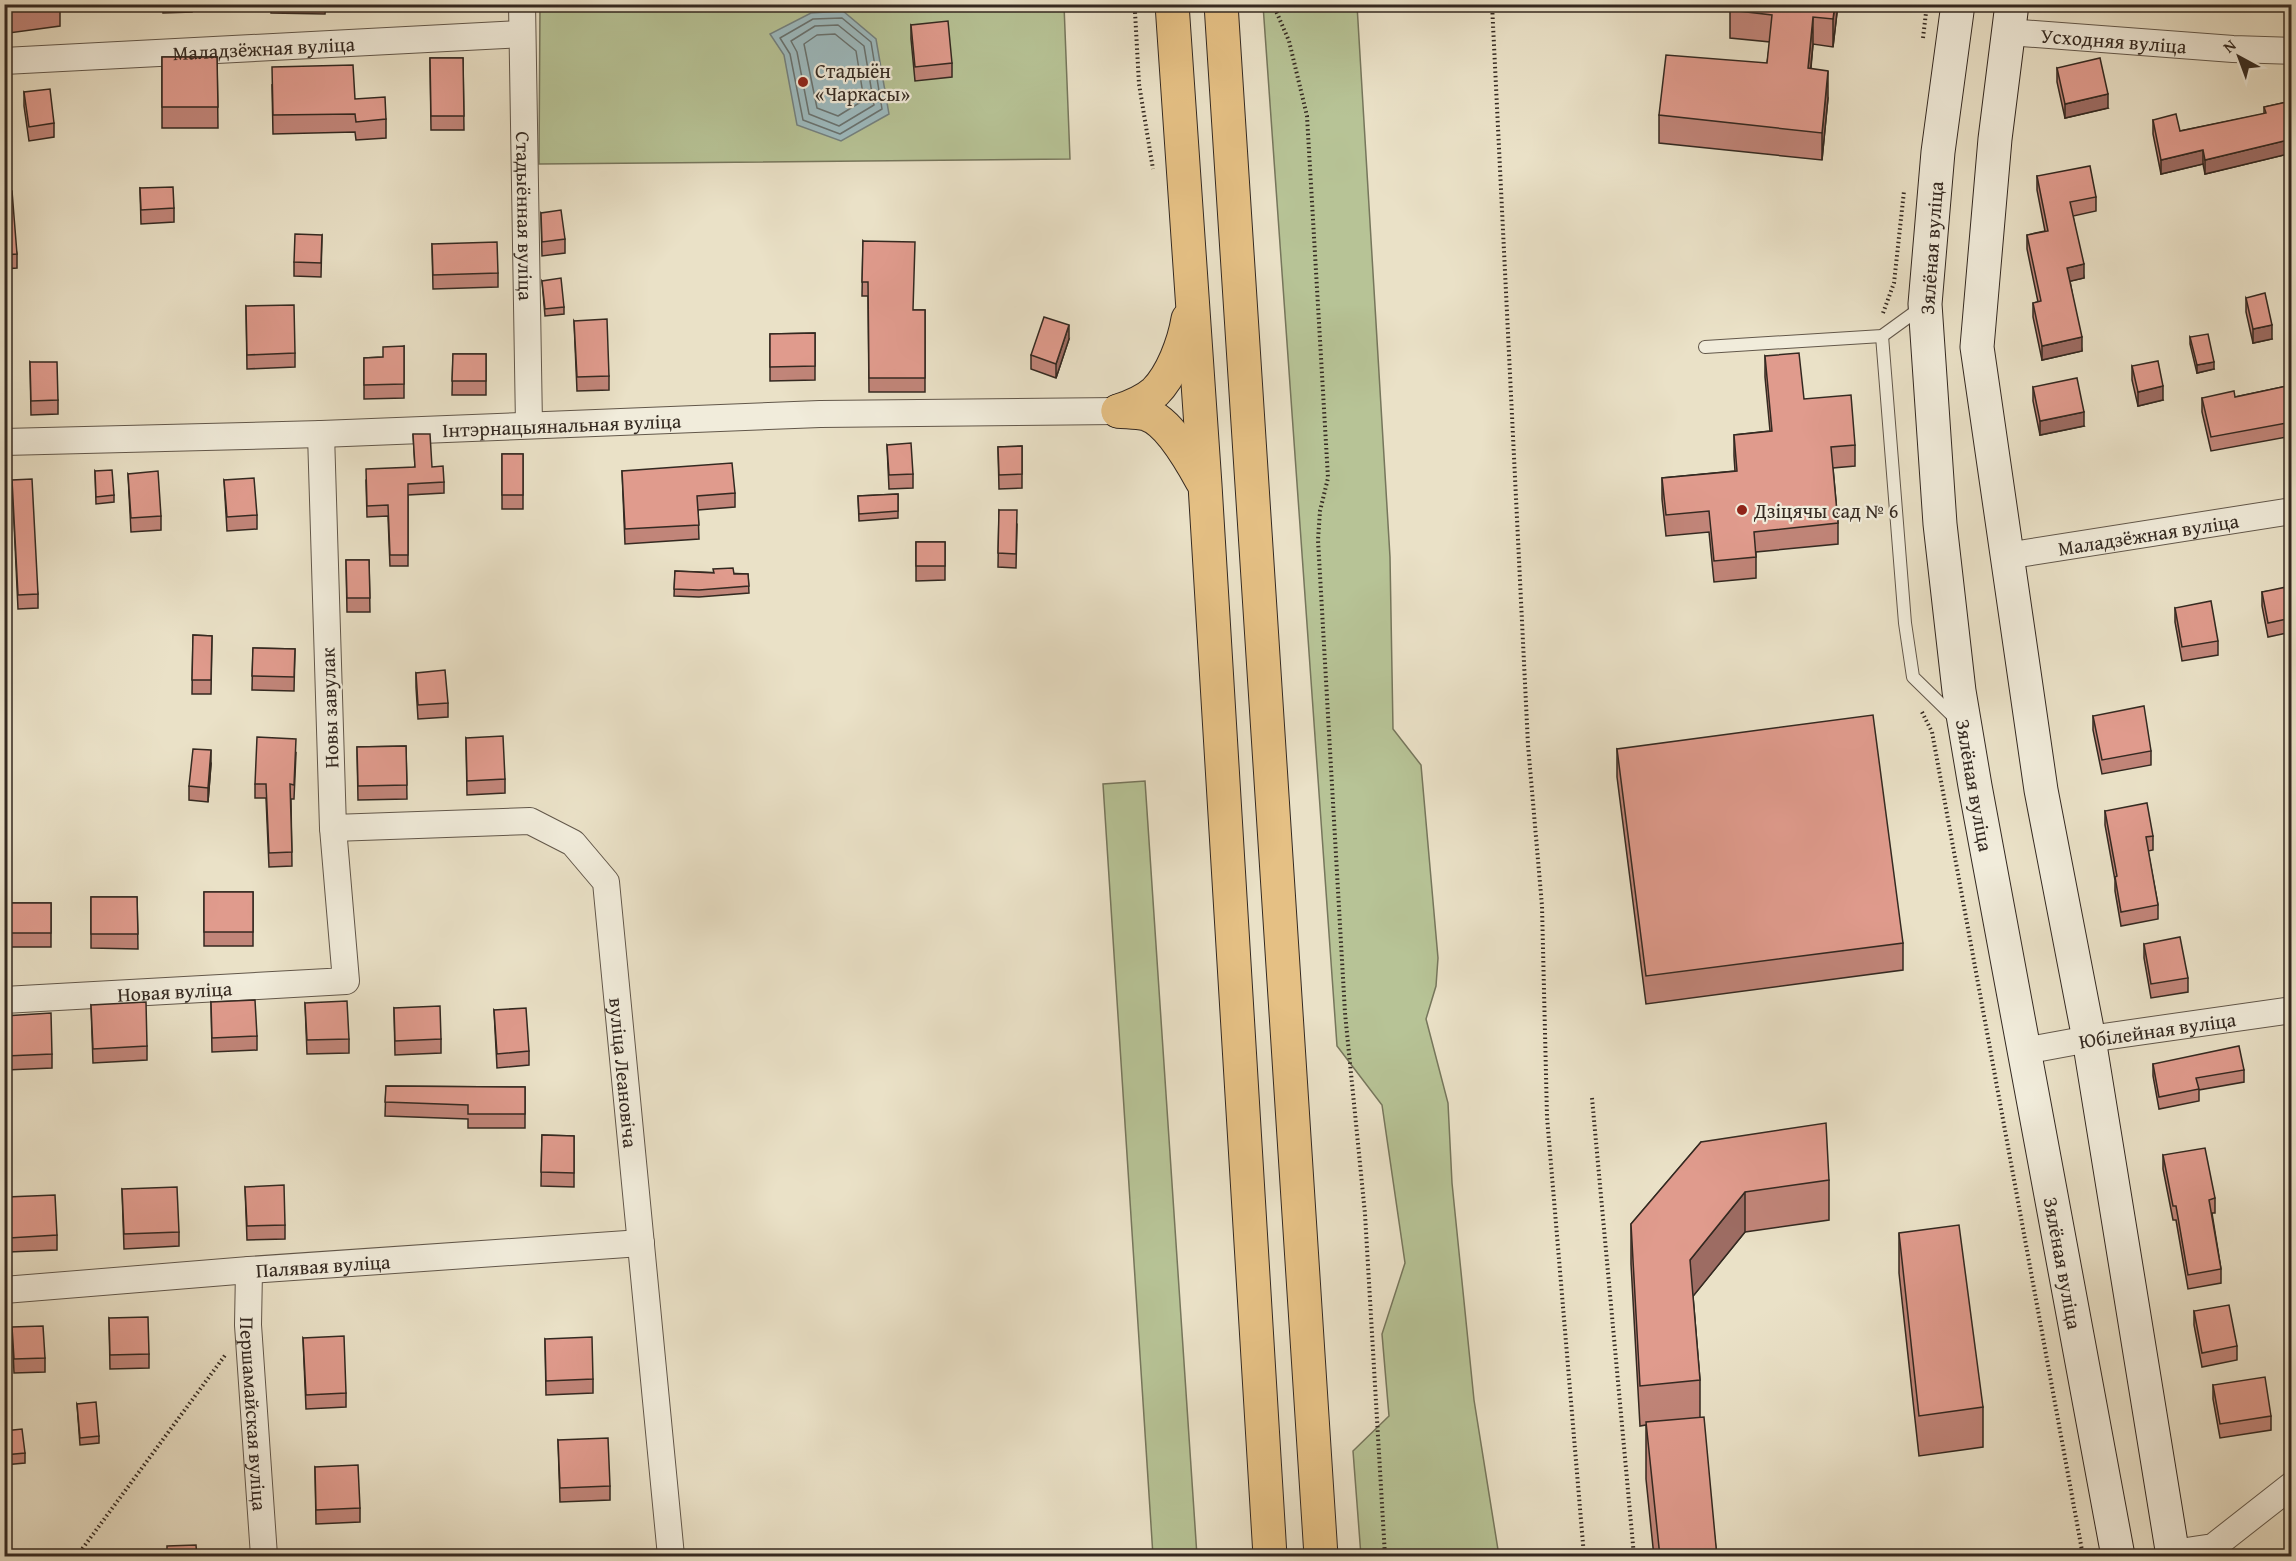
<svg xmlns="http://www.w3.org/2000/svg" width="2296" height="1561" font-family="'Gentium Book Plus',serif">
  <rect width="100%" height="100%" fill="#eae1c7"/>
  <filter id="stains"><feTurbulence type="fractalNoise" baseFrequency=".00333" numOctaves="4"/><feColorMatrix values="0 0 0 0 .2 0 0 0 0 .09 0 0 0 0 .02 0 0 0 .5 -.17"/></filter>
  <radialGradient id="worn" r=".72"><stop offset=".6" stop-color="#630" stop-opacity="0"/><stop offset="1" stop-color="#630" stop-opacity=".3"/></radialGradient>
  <!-- green -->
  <g fill="#b7c396" stroke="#76765c" stroke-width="1.5">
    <polygon points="540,5 1064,5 1070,159 539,164"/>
    <polygon points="1263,5 1357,5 1390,557 1393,729 1421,765 1438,958 1436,986 1426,1019 1448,1103 1452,1183 1474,1400 1499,1556 1361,1556 1353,1451 1389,1416 1382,1334 1405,1263 1382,1105 1337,1046"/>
    <polygon points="1145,781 1197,1556 1153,1556 1103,784"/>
  </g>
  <!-- water -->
  <polygon fill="#9dbbc0" stroke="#738180" stroke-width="1.5" points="843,11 876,39 889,114 841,141 797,125 784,55 770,34 811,13"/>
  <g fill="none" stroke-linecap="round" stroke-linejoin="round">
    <!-- shore -->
    <g stroke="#687270" stroke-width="1.5">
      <polygon points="842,18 871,42 882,109 840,134 803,120 790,54 780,38 813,19"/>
      <polygon points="838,25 864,46 874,105 839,126 809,114 797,52 791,41 815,26"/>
      <polygon points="835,34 856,51 864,100 838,116 817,108 804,44 817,35"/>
    </g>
    <!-- service casing -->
    <g stroke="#62574a" stroke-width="14">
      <g id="service">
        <polyline points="1882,336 1905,623 1913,677 1955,718"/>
        <polyline points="1705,347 1882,336 1922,307"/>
      </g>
    </g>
    <!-- minor casing -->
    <g stroke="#62574a" stroke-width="28">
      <g id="minor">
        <path id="s1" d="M522,4l7,421"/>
        <path id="s2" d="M2008,32l225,17 59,2"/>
        <path id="s3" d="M4,61l518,-27"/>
        <path id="s4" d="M4,442l317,-8 499,-20 298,-3"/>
        <path id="s5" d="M2006,556l286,-45"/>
        <path id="s6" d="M333,828l197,-7 43,22 33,39 65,674"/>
        <path id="s7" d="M4,1000l342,-19 -13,-153 -12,-394"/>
        <path id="s8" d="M2024,1051l65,-12 203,-29"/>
        <path id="s9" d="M249,1270l-1,55 16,231"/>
        <path id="s10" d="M4,1290l245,-20 392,-27"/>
        <polyline points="2173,1553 2213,1547 2292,1485"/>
      </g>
    </g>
    <!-- secondary casing -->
    <g stroke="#342921" stroke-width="35">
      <g id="secondary">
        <path id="s11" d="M1958,4l-20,148 -13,152 15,220 19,167 16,95 143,770"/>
        <polyline points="2012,4 1995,139 1977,347 2041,790 2089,1039 2173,1556"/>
      </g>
    </g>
    <!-- trunk casing -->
    <g stroke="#342921" stroke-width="35">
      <g id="trunk">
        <polyline points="1172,4 1205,485 1270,1556"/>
        <polyline points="1221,4 1321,1556"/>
        <path d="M1118,411c12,-4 28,-11 37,-19 17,-17 29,-49 33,-73"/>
        <path d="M1118,411c9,1 19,1 28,3 23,7 45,47 56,67"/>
      </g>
    </g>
    <!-- path -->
    <g stroke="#342921" stroke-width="4" stroke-dasharray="1.5 3" stroke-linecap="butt">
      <polyline points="1132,4 1135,12 1139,84 1153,169"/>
      <polyline points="1273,4 1289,41 1307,116 1328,478 1320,511 1318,540 1345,1013 1365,1214 1385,1556"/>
      <polyline points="1492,4 1528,745 1542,906 1547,1117 1584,1556"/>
      <polyline points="1923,38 1927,4"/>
      <polyline points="1883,313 1894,283 1904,191"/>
      <polyline points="1922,712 1932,732 2083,1556"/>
      <polyline points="1592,1098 1634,1556"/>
      <polyline points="77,1556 226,1354"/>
    </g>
    <!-- service -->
    <use href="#service" stroke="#f1ecdb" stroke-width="12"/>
    <!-- minor -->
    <use href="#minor" stroke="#f1ecdb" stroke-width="26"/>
    <!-- secondary -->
    <use href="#secondary" stroke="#f1ecdb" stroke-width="33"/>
    <!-- trunk -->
    <use href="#trunk" stroke="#e5c084" stroke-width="33"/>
  </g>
  <!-- wall -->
  <g fill="#c18579" stroke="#342921" stroke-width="1.5">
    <polygon points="5,4 60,4 60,26 9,33"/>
    <polygon points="163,4 192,4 192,12 163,13"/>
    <polygon points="271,4 326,4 325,14 271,13"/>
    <polygon points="418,4 455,4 455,10 418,9"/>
    <polygon points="1730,4 1838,4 1833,47 1813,44 1811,68 1828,98 1822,160 1659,143 1659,115 1767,63 1770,42 1730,38"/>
    <polygon points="911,25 952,63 952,77 915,81 911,39"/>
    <polygon points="162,57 217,57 218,128 162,128"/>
    <polygon points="430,58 463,58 464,130 431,130"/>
    <polygon points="2057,68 2108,108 2065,118 2057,82"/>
    <polygon points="272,85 355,99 386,119 386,138 356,140 355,132 273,134"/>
    <polygon points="24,92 54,123 54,137 29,141 24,106"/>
    <polygon points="2292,101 2292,153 2205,174 2203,164 2161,174 2153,134 2153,120 2180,131 2264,114 2264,107"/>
    <polygon points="2037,176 2096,197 2096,211 2073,216 2084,278 2070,281 2082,351 2042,360 2033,317 2033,303 2038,302 2027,249 2027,235 2045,231 2037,190"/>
    <polygon points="140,188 174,208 174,222 141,224"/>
    <polygon points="4,192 17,254 17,268 4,269"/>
    <polygon points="541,213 565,239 565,253 542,256"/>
    <polygon points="322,235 321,277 294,276 294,262"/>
    <polygon points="863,241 913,310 925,310 925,392 869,392 868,296 862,296"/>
    <polygon points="432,244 498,273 498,287 433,289"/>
    <polygon points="542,281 564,307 564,314 545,316"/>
    <polygon points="2246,298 2272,339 2253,343 2246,312"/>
    <polygon points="246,306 295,353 295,367 247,369"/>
    <polygon points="574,321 609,376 609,390 577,391"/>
    <polygon points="815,333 815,380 770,381 770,334"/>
    <polygon points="2190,337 2214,369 2197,373 2190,344"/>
    <polygon points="1069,339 1056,378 1031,369 1031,355"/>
    <polygon points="404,346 404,398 364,399 364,358 383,357"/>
    <polygon points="453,354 486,354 486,395 452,395"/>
    <polygon points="1765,356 1804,399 1855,445 1855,466 1833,468 1838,523 1838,544 1756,552 1756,578 1714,582 1709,532 1666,536 1662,499 1662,478 1735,471 1734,456 1734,435 1770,431 1765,377"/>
    <polygon points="30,362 58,400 58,414 31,415"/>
    <polygon points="2132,366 2163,400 2138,406 2132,380"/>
    <polygon points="2292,385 2292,436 2211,451 2202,412 2202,398 2235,397"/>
    <polygon points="2033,387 2084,426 2040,435 2033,401"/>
    <polygon points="413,434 432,467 444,482 444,493 408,495 408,566 390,566 388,516 367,517 366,480 415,467"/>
    <polygon points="887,445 913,474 913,488 889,489"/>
    <polygon points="1022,446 1022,488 999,489 998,447"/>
    <rect x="502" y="454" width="21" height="55"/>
    <polygon points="95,471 114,495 114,502 96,504"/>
    <polygon points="622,471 735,493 735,507 698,510 699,539 625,544"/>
    <polygon points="128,474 161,516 161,530 131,532"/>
    <polygon points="12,480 38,594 38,608 18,609"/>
    <polygon points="224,480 257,515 257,529 227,531"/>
    <polygon points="898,494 898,518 859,521 858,496"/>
    <polygon points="999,510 1017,524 1016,568 998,567"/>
    <polygon points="916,542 945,542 945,580 916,581"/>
    <polygon points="346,560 369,560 370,612 347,612"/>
    <polygon points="675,571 748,574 749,593 699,597 674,596"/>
    <polygon points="2292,588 2292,632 2268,637 2262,606 2262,592"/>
    <polygon points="2175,608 2218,641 2218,655 2182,661 2175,622"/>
    <polygon points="193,635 212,636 211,694 192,694"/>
    <polygon points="253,648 295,649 294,691 252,690"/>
    <polygon points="416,673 448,703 448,717 418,719 416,687"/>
    <polygon points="2093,716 2151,751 2151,765 2102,774 2093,730"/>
    <polygon points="466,738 505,779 505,793 467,795"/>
    <polygon points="406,746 407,799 358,800 357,747"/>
    <polygon points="1617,749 1903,943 1903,970 1646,1004 1617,777"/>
    <polygon points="296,753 294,799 291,799 292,866 269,867 266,798 255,798 255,784"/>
    <polygon points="211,764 208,802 189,800 189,786"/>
    <polygon points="2105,811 2153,836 2153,850 2148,851 2158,905 2158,919 2121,926 2115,891 2115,880 2105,825"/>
    <rect x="204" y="892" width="49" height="54"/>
    <polygon points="91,897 137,897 138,949 91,948"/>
    <rect x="4" y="903" width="47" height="44"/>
    <polygon points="2144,944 2188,978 2188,992 2151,998 2144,958"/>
    <polygon points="211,1002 257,1036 257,1050 212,1052"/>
    <polygon points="305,1003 349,1039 349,1053 307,1054"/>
    <polygon points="91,1005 147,1046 147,1060 93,1063"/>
    <polygon points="394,1008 441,1039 441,1053 395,1055"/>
    <polygon points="494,1010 529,1051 529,1065 497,1068"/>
    <polygon points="4,1016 52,1054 52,1068 6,1070"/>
    <polygon points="2153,1064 2244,1070 2244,1082 2199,1090 2199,1101 2159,1109 2153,1076"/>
    <polygon points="386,1086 525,1087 525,1128 468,1128 468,1119 385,1116"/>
    <polygon points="542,1135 574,1136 574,1187 541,1186"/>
    <polygon points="1701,1142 1829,1180 1829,1220 1745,1232 1693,1296 1700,1380 1700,1417 1717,1557 1654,1557 1646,1479 1646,1425 1640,1426 1631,1264 1631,1224"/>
    <polygon points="2163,1155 2215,1198 2215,1213 2212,1213 2221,1269 2221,1283 2188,1289 2176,1220 2173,1220 2163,1169"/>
    <polygon points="245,1187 285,1225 285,1239 247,1240"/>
    <polygon points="122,1189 179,1232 179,1246 124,1249"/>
    <polygon points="7,1197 57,1235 57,1250 9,1252"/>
    <polygon points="1899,1233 1983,1407 1983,1447 1919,1456 1899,1273"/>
    <polygon points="2194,1311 2237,1346 2237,1360 2202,1367 2194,1325"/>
    <polygon points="109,1318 149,1354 149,1368 110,1369"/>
    <polygon points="12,1327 45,1358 45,1372 14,1373"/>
    <polygon points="303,1338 346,1393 346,1407 306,1409"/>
    <polygon points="545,1339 593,1379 593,1393 546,1395"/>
    <polygon points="2213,1385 2271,1416 2271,1430 2220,1438 2213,1399"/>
    <polygon points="77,1404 99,1436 99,1443 80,1445"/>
    <polygon points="4,1431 25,1453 25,1463 4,1465"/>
    <polygon points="558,1440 610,1486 610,1500 560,1502"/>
    <polygon points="315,1467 360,1508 360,1522 316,1524"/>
  </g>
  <!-- shaded-wall -->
  <g fill="#9d6c63" stroke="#342921" stroke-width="1.5">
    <polygon points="1835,4 1838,4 1833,47 1833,19"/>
    <polygon points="1813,17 1813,44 1808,95 1808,68"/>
    <polygon points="1828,71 1828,98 1822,160 1822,133"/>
    <polygon points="2108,94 2108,108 2065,118 2065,104"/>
    <polygon points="2292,139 2292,153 2205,174 2205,160"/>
    <polygon points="2203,150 2203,164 2161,174 2161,160"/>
    <polygon points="2084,264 2084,278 2067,282 2067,268"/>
    <polygon points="1069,325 1069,339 1056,378 1056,364"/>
    <polygon points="2272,325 2272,339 2253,343 2253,329"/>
    <polygon points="2082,337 2082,351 2042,360 2042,346"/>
    <polygon points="2214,362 2214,369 2197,373 2197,365"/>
    <polygon points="2163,386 2163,400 2138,406 2138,392"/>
    <polygon points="2084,412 2084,426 2040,435 2040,421"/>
    <polygon points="211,750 211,764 208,802 208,788"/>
    <polygon points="1745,1192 1745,1232 1690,1300 1690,1260"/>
  </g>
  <!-- building -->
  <g fill="#e09b8d" stroke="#342921" stroke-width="1.5">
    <polygon points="8,4 60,4 60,5 9,12"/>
    <polygon points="1730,4 1835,4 1833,19 1813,17 1808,68 1828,71 1822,133 1659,115 1666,55 1767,63 1772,15 1730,10"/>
    <polygon points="948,21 952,63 915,67 911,25"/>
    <polygon points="162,57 217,57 218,107 162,107"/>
    <polygon points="430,58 463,58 464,116 431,116"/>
    <polygon points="2100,58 2108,94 2065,104 2057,68"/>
    <polygon points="353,65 355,99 385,97 386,119 356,122 355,114 273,115 272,67"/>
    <polygon points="50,89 54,123 29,127 24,92"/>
    <polygon points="2292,101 2292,139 2205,160 2203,150 2161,160 2153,120 2176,114 2180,131 2266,113 2264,107"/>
    <polygon points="2090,166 2096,197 2070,202 2084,264 2067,268 2082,337 2042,346 2033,303 2041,301 2027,235 2048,231 2037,176"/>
    <polygon points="173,187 174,208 141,210 140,188"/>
    <polygon points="12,191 17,254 4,255 4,192"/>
    <polygon points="561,210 565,239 542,242 541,213"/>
    <polygon points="295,234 322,235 321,263 294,262"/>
    <polygon points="863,241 915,242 913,310 925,310 925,378 869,378 868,282 862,282"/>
    <polygon points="497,242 498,273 433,275 432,244"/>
    <polygon points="561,278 564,307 545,309 542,281"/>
    <polygon points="2265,293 2272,325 2253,329 2246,298"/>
    <polygon points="294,305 295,353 247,355 246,306"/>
    <polygon points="1044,317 1069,325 1056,364 1031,355"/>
    <polygon points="607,319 609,376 577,377 574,321"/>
    <polygon points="815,333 815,366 770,367 770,334"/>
    <polygon points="2208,334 2214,362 2197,365 2190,337"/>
    <polygon points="404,346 404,384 364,385 364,358 383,357 383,347"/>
    <polygon points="1799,353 1804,399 1851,395 1855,445 1831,447 1838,523 1754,532 1756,557 1714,561 1709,511 1666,515 1662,478 1737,471 1734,435 1772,431 1765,356"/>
    <polygon points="453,354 486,354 486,381 452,381"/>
    <polygon points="2158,361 2163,386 2138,392 2132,366"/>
    <polygon points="30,362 57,362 58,400 31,401"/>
    <polygon points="2077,378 2084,412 2040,421 2033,387"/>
    <polygon points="2292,385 2292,422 2211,437 2202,398 2234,391 2235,397"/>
    <polygon points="413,434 430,434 432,467 443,466 444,482 408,484 408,555 390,555 388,505 367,506 366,469 415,467"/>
    <polygon points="911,443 913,474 889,475 887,445"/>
    <polygon points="1022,446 1022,474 999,475 998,447"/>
    <rect x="502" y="454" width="21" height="41"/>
    <polygon points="732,463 735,493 697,496 699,525 625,529 622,471"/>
    <polygon points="112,470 114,495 96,497 95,471"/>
    <polygon points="158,471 161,516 131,518 128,474"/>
    <polygon points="254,478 257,515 227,517 224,480"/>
    <polygon points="32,479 38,594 18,595 12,480"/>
    <polygon points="898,494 898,511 859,514 858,496"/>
    <polygon points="999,510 1017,510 1016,554 998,553"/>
    <rect x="916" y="542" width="29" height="24"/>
    <polygon points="346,560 369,560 370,598 347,598"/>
    <polygon points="733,568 734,574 748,574 749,586 699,590 674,589 675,571 714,573 713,569"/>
    <polygon points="2291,586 2292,618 2268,623 2262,592"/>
    <polygon points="2211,601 2218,641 2182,647 2175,608"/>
    <polygon points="193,635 212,636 211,680 192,680"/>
    <polygon points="253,648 295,649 294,677 252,676"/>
    <polygon points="445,670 448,703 418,705 416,673"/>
    <polygon points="2144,706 2151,751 2102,760 2093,716"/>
    <polygon points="1873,715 1903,943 1646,976 1617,749"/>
    <polygon points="503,736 505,779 467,781 466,738"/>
    <polygon points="257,737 296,739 294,785 290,784 292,852 269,853 266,784 255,784"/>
    <polygon points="406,746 407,785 358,786 357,747"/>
    <polygon points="193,749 211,750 208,788 189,786"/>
    <polygon points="2147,803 2153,836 2146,837 2158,905 2121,912 2115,877 2117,876 2105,811"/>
    <rect x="204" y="892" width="49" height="40"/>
    <polygon points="91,897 137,897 138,934 91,934"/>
    <rect x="4" y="903" width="47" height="30"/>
    <polygon points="2180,937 2188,978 2151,984 2144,944"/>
    <polygon points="255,1000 257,1036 212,1038 211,1002"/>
    <polygon points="347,1001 349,1039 307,1040 305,1003"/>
    <polygon points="146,1002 147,1046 93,1049 91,1005"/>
    <polygon points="440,1006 441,1039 395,1041 394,1008"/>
    <polygon points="526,1008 529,1051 497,1054 494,1010"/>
    <polygon points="51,1013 52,1054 6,1056 4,1016"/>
    <polygon points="2239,1046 2244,1070 2196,1078 2199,1089 2159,1097 2153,1064"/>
    <polygon points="386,1086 525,1087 525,1114 468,1114 468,1105 385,1102"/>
    <polygon points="1826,1123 1829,1180 1745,1192 1690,1260 1700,1380 1640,1386 1631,1224 1701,1142"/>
    <polygon points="542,1135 574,1136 574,1173 541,1172"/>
    <polygon points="2205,1148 2215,1198 2209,1200 2221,1269 2188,1275 2176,1206 2173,1206 2163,1155"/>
    <polygon points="284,1185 285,1225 247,1226 245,1187"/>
    <polygon points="177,1187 179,1232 124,1234 122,1189"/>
    <polygon points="55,1195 57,1235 9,1238 7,1197"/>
    <polygon points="1959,1225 1983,1407 1919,1416 1899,1233"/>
    <polygon points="2229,1305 2237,1346 2202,1353 2194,1311"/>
    <polygon points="148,1317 149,1354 110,1355 109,1318"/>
    <polygon points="43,1326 45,1358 14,1359 12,1327"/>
    <polygon points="344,1336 346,1393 306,1395 303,1338"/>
    <polygon points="592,1337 593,1379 546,1381 545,1339"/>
    <polygon points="2265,1377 2271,1416 2220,1424 2213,1385"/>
    <polygon points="96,1402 99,1436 80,1438 77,1404"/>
    <polygon points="1704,1417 1717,1557 1660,1557 1646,1422"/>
    <polygon points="22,1429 25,1453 4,1455 4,1431"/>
    <polygon points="608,1438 610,1486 560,1488 558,1440"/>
    <polygon points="358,1465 360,1508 316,1510 315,1467"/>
    <polygon points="196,1545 197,1557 167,1557 167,1546"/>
  </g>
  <!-- markers -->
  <g fill="#8f2418" stroke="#f1ecdb" stroke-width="2">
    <circle cx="803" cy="82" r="6"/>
    <circle cx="1742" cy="510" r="6"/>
  </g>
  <g text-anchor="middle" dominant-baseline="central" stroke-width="4.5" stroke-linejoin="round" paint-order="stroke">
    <!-- street labels -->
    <g font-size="20" fill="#342921" stroke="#f1ecdb">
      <text stroke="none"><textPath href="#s2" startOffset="106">Усходняя вуліца</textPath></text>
      <text stroke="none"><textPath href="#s3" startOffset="260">Маладзёжная вуліца</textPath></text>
      <text stroke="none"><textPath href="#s1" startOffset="212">Стадыённая вуліца</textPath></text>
      <text transform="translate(1931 248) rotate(-86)">Зялёная вуліца</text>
      <text stroke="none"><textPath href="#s4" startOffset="558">Інтэрнацыянальная вуліца</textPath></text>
      <text stroke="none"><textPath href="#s5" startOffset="144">Маладзёжная вуліца</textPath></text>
      <text transform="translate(329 708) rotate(-92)">Новы завулак</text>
      <text stroke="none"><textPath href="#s11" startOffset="786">Зялёная вуліца</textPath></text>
      <text stroke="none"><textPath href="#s7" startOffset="171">Новая вуліца</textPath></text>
      <text stroke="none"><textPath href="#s8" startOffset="135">Юбілейная вуліца</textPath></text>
      <text stroke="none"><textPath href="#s6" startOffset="488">вуліца Леановіча</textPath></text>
      <text stroke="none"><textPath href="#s11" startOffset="1272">Зялёная вуліца</textPath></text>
      <text stroke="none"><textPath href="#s10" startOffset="320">Палявая вуліца</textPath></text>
      <text stroke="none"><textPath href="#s9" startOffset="144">Першамайская вуліца</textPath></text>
    </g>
    <!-- poi labels -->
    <g font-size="20" fill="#342921" stroke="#f1ecdb" text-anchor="start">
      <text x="815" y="70">Стадыён<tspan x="815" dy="23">«Чаркасы»</tspan></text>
      <text x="1754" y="510">Дзіцячы сад № 6</text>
    </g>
  </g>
  <!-- margin -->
  <rect width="2296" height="1561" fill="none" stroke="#eae1c7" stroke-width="24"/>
  <rect x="6" y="6" width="2284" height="1549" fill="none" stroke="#342921" stroke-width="3"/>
  <rect x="12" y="12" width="2272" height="1537" fill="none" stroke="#342921" stroke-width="1.5"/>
  <!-- north arrow -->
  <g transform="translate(2239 57) rotate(319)" stroke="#f1ecdb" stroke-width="4.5" paint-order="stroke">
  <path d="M0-4.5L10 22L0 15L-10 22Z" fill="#342921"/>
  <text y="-9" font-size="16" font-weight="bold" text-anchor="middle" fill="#342921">N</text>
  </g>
  <rect width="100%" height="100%" filter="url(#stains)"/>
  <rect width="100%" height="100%" fill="url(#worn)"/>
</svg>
